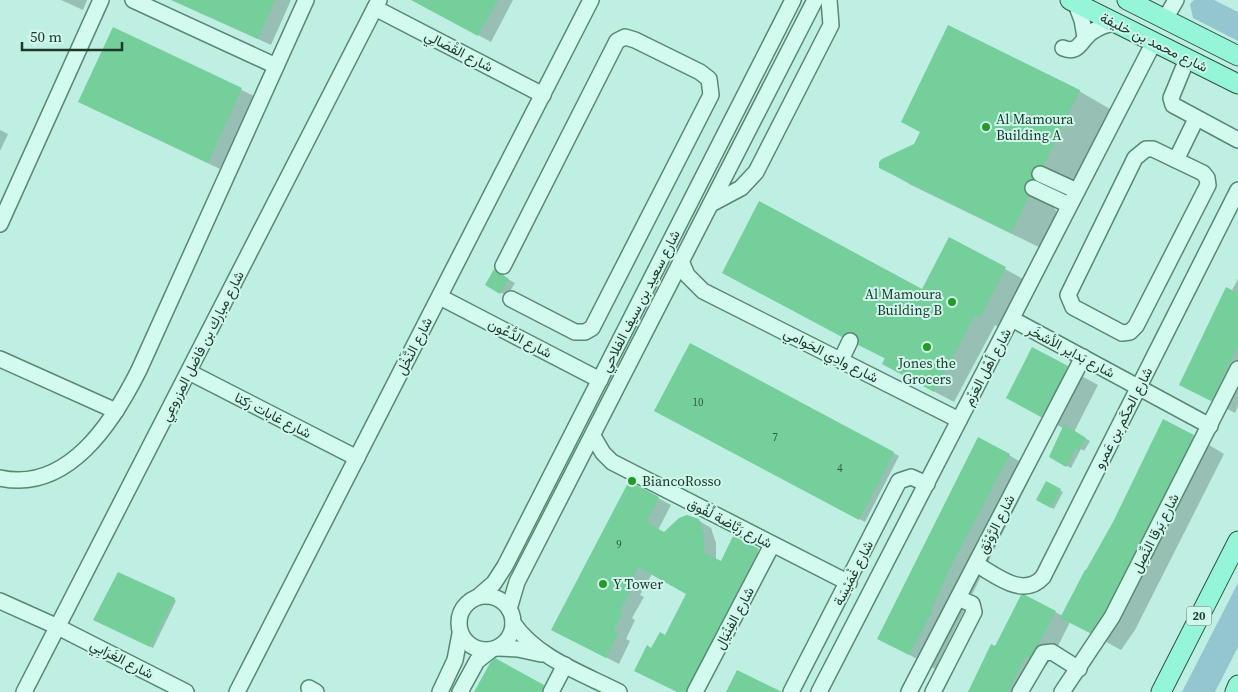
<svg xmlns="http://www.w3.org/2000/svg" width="1238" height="692" font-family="'Source Serif 4',Vazirmatn,serif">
  <rect width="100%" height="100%" fill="#bfefe2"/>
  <!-- green -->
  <g fill="#93c6ce">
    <polygon points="1194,0 1214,0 1238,12 1238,41 1193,18 1190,4"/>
    <polygon points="1238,583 1238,647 1215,692 1182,692"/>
  </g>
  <!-- shadow -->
  <g fill="#0003">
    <polygon points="61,0 87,0 83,10"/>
    <polygon points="171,0 291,0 271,45"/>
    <polygon points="413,0 513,0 491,42"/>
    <polygon points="113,28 254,96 220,169 79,102"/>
    <polygon points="1079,91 1110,109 1075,183 1062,189 1063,197 1056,201 1054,208 1059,215 1043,249 911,185 880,167"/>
    <polygon points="0,130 8,134 0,151"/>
    <polygon points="949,238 1025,280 1000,328 995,325 954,402 903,375 886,359 743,284 922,291"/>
    <polygon points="494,271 515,283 507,296 486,284"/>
    <polygon points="1238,279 1238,406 1235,413 1181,385"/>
    <polygon points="690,344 899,456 865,522 655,411"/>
    <polygon points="1067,368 1098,385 1074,432 1090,441 1084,451 1081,449 1071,468 1050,457 1063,428 1038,415"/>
    <polygon points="1194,436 1224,454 1135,630 1121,650 1070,622 1054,654 1046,666 1042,665 1029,692 968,692 996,647 1055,612 1063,616"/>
    <polygon points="1009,455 1034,470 935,669 879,638"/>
    <polygon points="630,483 671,505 658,530 664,533 698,520 711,528 716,543 716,560 721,563 733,538 771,558 701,692 677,692 652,649 665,637 688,594 652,574 640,595 644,597 632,618 635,620 626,639 630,641 619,664 566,637"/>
    <polygon points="1046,483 1063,492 1054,509 1037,500"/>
    <polygon points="174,599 176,601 153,648 95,619"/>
  </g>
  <!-- building -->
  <g fill="#74cf9b">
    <polygon points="172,0 275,0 258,39"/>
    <polygon points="411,0 498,0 478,36"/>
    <polygon points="948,25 1080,90 1044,165 1034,167 1031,171 1032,179 1025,184 1024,189 1029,196 1011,233 879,168 879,162 882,159 914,144 920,132 901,122"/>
    <polygon points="113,27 242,88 208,163 78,102"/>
    <polygon points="759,201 922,289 949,237 1006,267 980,318 975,315 934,392 882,364 885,358 858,345 859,340 854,333 849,332 842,337 722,273"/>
    <polygon points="494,269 509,279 500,294 485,285"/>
    <polygon points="1226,287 1238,293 1238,346 1211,401 1179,385"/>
    <polygon points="690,343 894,452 859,520 654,411"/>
    <polygon points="1032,347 1068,366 1041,417 1006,398"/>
    <polygon points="1163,419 1194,435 1104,612 1090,633 1060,618 1085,570 1086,570 1113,522"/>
    <polygon points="1064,424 1086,438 1079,450 1076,448 1066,467 1049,457"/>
    <polygon points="978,437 1010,454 953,562 931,609 933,610 909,655 877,639"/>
    <polygon points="629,481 659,497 646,522 664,532 679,518 687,515 699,519 704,535 704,553 721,561 733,536 759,549 686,692 677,692 634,671 647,645 651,648 660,632 665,635 686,594 638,567 628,586 633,589 620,610 623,612 614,630 618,633 606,658 551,630"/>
    <polygon points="1046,481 1061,489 1051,508 1036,500"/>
    <polygon points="118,572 175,598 150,647 93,620"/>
    <polygon points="1021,595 1025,595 1056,611 1038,645 1029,658 1026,656 1008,692 968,692 991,644 995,646"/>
    <polygon points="495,658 544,685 542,692 474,692 490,663"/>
    <polygon points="737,670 782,692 726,692"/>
  </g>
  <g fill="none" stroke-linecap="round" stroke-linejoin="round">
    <!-- minor casing -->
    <g stroke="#578972" stroke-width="18">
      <g id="minor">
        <polyline points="133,0 276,66"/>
        <polyline points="1076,4 1082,20 1085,37"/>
        <polyline points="375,8 543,95"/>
        <polyline points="1165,19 1176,0"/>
        <path d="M1063,48c16,7 18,-9 29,-16 7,-5 15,-8 23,-9"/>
        <polyline points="1187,59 1171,98 1173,105 1238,140"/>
        <polygon points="1146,149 1153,149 1203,173 1207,178 1208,185 1136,326 1130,332 1122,333 1073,307 1068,295 1135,158"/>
        <polyline points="1176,160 1196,119"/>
        <polyline points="1040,174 1077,191"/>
        <polyline points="1033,188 1069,205"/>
        <polyline points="711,204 741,188 756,172 831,25 829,0"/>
        <polyline points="0,224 101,0"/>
        <polyline points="681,261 687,275 703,291 959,420"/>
        <polyline points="503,266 617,41 625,37 635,40 700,72 709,79 711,95 592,328 585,332 575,332 511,299"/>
        <polyline points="440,297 600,380"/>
        <polyline points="1012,319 1210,426"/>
        <polyline points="0,359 116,411"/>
        <polyline points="841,360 850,341"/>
        <polyline points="189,372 357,458"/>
        <polyline points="593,436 603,453 612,462 849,583"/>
        <path d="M0,478c68,15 113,-56 139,-108l167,-370"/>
        <path d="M976,564c20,11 47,35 67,13l195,-387"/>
        <circle cx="486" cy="623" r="27"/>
        <polyline points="479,596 494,583 505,566 793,0"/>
        <polyline points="0,601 58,627 186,692"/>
        <polyline points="509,609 517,582 815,0"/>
        <path d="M513,623c24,35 69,50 106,69"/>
        <polyline points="498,648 518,649 541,654"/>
        <polyline points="309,688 316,692"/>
        <polyline points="24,692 379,0"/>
        <polyline points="237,692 591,0"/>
        <polyline points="440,692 455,660 460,634"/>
        <polyline points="460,692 477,661 491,650"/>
        <polyline points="551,692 565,665"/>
        <polyline points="695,692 772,545"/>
        <polyline points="791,692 899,481 911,477 927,484"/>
        <polyline points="819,692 1154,42"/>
        <polyline points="909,692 1083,357"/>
        <polyline points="933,692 974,612 972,604 958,598"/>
        <polyline points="1020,692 1043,653 1052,652 1079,669"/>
        <polyline points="1062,692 1112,617 1238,369"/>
      </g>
    </g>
    <!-- major casing -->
    <g stroke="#2c5640" stroke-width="21">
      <g id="major">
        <polyline points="1070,0 1238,84"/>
        <polyline points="1127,0 1238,56"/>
        <polyline points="1161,692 1238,541"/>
        <polyline points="1235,692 1238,685"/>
      </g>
    </g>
    <!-- minor -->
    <use href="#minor" stroke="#d3faef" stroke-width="15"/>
    <!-- major -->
    <use href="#major" stroke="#95f5d8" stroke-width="19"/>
  </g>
  <!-- markers -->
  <g fill="#259a26" stroke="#cff7ec" stroke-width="2">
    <circle cx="986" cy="127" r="5"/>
    <circle cx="952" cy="302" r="5"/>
    <circle cx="927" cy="347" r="5"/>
    <circle cx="632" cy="481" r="5"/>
    <circle cx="603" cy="584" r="5"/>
  </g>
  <g text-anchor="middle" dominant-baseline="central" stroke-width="4" stroke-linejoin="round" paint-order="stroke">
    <!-- number labels -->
    <g font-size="11" fill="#325e46">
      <text x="698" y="402">10</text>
      <text x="775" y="437">7</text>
      <text x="840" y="468">4</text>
      <text x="619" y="544">9</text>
    </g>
    <!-- shield labels -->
    <rect fill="#cff7ec" stroke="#527164" stroke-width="1" x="1186.5" y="606.5" width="25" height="19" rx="4"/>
    <g font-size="12" font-weight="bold" fill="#1c382a">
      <text x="1199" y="616">20</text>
    </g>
    <!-- street labels -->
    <g font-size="14" fill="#1c382a" stroke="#cff7ec">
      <text transform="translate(1154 42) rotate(26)">شارع محمد بن خليفة</text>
      <text transform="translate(459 51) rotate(27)">شارع القْصَالِي</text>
      <text transform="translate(640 301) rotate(-63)">شارع سعيد بن سيف الفلاحي</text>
      <text transform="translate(520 338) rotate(27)">شارع الدُّعُون</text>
      <text transform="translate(202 346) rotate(-63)">شارع مبارك بن فاضل المزروعي</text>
      <text transform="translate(414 346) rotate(-63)">شارع النَّخْل</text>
      <text transform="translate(1071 351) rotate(28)">شارع بَداير الأشخَر</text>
      <text transform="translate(831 355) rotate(27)">شارع وادِي الحَوامي</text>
      <text transform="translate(987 367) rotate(-62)">شارع أهْل العَزْم</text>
      <text transform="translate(273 415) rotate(27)">شارع غابات رَكنا</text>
      <text transform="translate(1123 418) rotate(-63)">شارع الحكَم بن عَمرو</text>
      <text transform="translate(730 523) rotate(27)">شارع رَبَّاضة لُفُوق</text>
      <text transform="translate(996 524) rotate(-63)">شارع الرَّوْنَق</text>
      <text transform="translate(1155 533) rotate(-63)">شارع بَرقا النِّصِل</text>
      <text transform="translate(853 573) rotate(-63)">شارع غْمَيْسَة</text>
      <text transform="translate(734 618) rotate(-62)">شارع الفِنْيَال</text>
      <text transform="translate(122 659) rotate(27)">شارع الغَرَابِي</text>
    </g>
    <!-- poi labels -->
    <g font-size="14" fill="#1c382a" stroke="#cff7ec" text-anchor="start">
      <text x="996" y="119">Al Mamoura<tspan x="996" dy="16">Building A</tspan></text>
      <text x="942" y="294" text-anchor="end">Al Mamoura<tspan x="942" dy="16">Building B</tspan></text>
      <text x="927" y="363" text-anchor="middle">Jones the<tspan x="927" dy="16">Grocers</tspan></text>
      <text x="642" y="481">BiancoRosso</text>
      <text x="613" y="584">Y Tower</text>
    </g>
  </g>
  <!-- scale -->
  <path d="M22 42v8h100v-8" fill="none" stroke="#1c382a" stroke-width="2.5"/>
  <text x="30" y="42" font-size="15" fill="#1c382a" stroke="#cff7ec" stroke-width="4" paint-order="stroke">50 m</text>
</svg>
